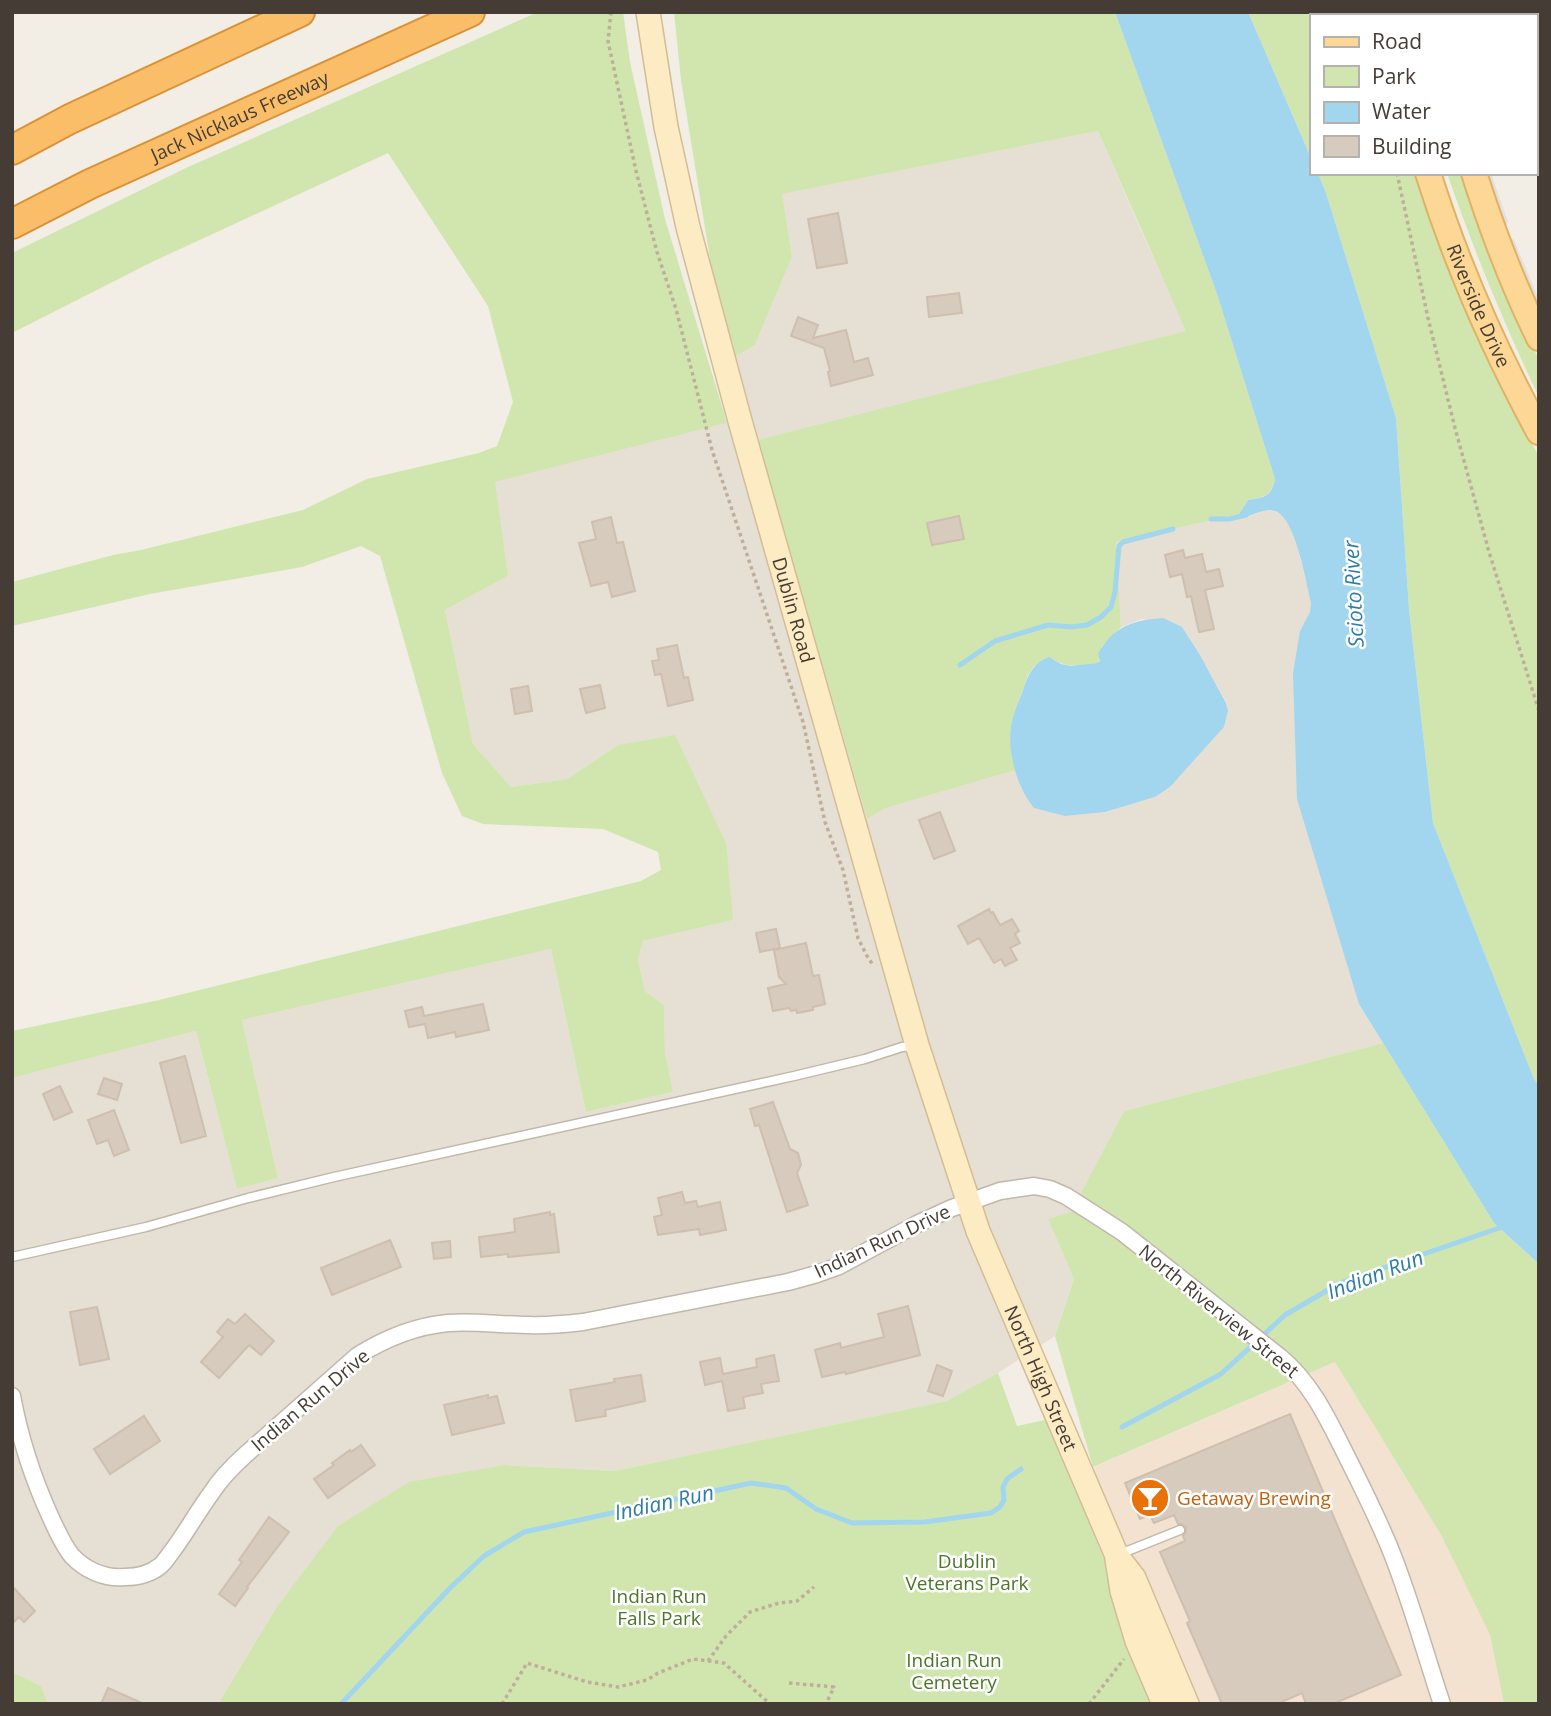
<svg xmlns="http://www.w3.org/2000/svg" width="1551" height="1716" font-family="'Open Sans',sans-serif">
  <rect width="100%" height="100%" fill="#f2ede5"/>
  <!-- residential -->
  <polygon fill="#e6dfd4" points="1098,131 1143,235 1187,331 758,441 867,819 886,808 1016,770 1022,789 1034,808 1065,816 1105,812 1155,797 1170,787 1224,727 1228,711 1226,702 1200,655 1182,627 1142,619 1121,627 1116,542 1239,514 1243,518 1264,511 1275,511 1284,517 1295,536 1311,602 1310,612 1300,631 1359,1004 1383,1043 1124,1111 1071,1213 1048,1219 1074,1279 1055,1336 998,1373 948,1401 615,1471 504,1465 276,1608 218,1704 48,1704 40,1686 12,1672 12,1078 196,1031 237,1189 278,1178 242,1020 551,949 586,1112 673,1092 665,1052 664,1005 645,991 638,960 643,941 733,920 618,745 567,779 511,787 473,744 445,610 508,576 494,482 727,423 734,357 755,345 792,257 781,194"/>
  <!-- commercial -->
  <polygon fill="#f4e2d1" points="1335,1362 1441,1535 1490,1635 1504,1704 1166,1704 1069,1478"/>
  <!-- green -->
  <g fill="#d1e6af">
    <polygon points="538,12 623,12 630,62 665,219 727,423 495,482 508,576 445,610 473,744 511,787 567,779 618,745 675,735 726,843 733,920 643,941 638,960 645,991 664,1005 665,1052 673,1092 586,1112 551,949 242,1020 278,1178 237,1189 196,1031 12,1078 12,1031 159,1000 641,881 661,870 658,852 603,829 483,824 462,816 442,773 380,556 361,546 302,567 150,594 12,626 12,582 113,555 141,550 303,510 367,479 479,453 497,446 513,402 488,306 388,153 152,262 12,333 12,253 188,167"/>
    <path d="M674,12h441l102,282 58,185c-5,18 -10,18 -27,21l-9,14 -123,28 5,85 -19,19 -3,17c-17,2 -31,6 -46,-4l-19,7 -6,9 -10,28 -7,22 -1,9 2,26 4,10 -130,38 -19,11 -109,-379 428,-109 -88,-200 -316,63 10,63 -37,88 -21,12 -21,-80 -32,-197z"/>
    <polygon points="1248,12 1375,12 1376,16 1311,16 1311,158"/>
    <polygon points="1318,173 1417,173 1505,392 1539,457 1539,1086 1534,1079 1433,823 1409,609 1396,418 1326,193"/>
    <path d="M1447,173h17l52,138 23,49v37c-36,-75 -65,-146 -92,-224z"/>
    <polygon points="1383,1043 1494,1223 1539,1264 1539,1704 1504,1704 1490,1635 1441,1535 1335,1362 1093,1467 1055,1336 1074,1279 1048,1219 1071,1212 1124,1111"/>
    <polygon points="998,1373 1017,1426 1045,1420 1166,1704 218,1704 276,1608 338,1526 409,1482 504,1465 615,1471 947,1401"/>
    <polygon points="12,1672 41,1686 48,1704 12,1704"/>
  </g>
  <!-- parking -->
  <g fill="#e3e0de">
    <polygon points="1484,173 1491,173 1508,222 1504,230"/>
    <polygon points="1506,235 1514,240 1539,300 1539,316"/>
  </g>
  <!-- water -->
  <g fill="#a2d5ee">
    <path d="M1115,12h133l63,146v15h7l8,20 70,225 13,191 24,214 101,256 5,7v178l-45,-41 -135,-219 -62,-205 -4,-126 7,-42 10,-19 1,-10c-5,-19 -15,-84 -36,-91 -9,-3 -23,4 -32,7l-4,-4 9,-14c17,-3 23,-3 27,-21l-58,-185z"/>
    <path d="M1163,618l19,9 18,28 26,48 2,8 -4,16 -54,60 -15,10 -50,15 -40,4 -31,-8c-17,-21 -27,-55 -23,-82 2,-12 8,-25 12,-36 5,-15 10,-27 26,-33l12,7 10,2 27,-3 2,-2 -2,-7c15,-28 36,-34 65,-36z"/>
  </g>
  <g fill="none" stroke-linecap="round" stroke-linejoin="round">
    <!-- stream -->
    <g stroke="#a2d5ee" stroke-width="5">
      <polyline points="1211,519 1229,519 1246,515"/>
      <polyline points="960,665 995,641 1048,625 1071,627 1087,625 1101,617 1111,607 1115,592 1119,546 1123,542 1173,529"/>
      <polyline points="1122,1427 1221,1374 1285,1315 1340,1283 1505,1226"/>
      <polyline points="341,1704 450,1588 484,1556 524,1532 751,1483 786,1488 816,1509 852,1523 925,1522 991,1513 1000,1507 1004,1500 1003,1487 1007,1479 1021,1469"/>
    </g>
  </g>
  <!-- building -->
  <g fill="#d7cbbe" stroke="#cebfae" stroke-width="2">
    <polygon points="838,213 847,263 817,268 808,219"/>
    <polygon points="959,293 962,313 929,317 927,297"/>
    <polygon points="798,317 818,325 813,338 846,330 854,362 868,358 873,375 831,386 828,372 830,371 824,348 791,336"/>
    <polygon points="959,516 964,539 932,545 927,523"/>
    <polygon points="611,517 617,543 623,542 635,591 612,597 608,582 591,586 579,543 596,539 592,522"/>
    <polygon points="1183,550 1185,558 1202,554 1206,572 1219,569 1223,586 1205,590 1214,629 1199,632 1191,596 1187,597 1182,574 1170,577 1165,555"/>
    <polygon points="677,645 684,678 688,677 693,700 668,706 661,674 655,675 652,661 659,660 657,649"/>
    <polygon points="600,685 605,708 586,713 580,689"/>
    <polygon points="528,686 532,711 515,714 511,689"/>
    <polygon points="940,812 955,851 934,859 919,820"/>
    <polygon points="989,909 991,913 993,912 1000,925 1012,919 1019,931 1015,934 1020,943 1010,948 1017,960 1005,966 1001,959 994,963 979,938 968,944 958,926"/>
    <polygon points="776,929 780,948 760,952 756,933"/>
    <polygon points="806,943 813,976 819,975 825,1004 813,1007 813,1010 797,1013 796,1010 791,1011 789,1008 773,1011 768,988 786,984 779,977 774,950"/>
    <polygon points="483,1004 489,1030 456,1037 455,1032 428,1038 425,1024 409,1027 405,1011 422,1007 424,1016"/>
    <polygon points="185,1056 206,1136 181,1143 160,1063"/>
    <polygon points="104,1078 122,1084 117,1100 98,1094"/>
    <polygon points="60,1086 72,1112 54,1120 43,1094"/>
    <polygon points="773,1102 790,1149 798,1153 801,1165 797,1173 808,1205 787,1212 759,1125 755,1126 750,1109"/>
    <polygon points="114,1110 129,1150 114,1156 108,1140 97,1144 88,1120"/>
    <polygon points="682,1192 685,1203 696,1201 698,1207 720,1202 726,1230 700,1235 699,1229 658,1235 654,1217 662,1215 658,1198"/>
    <polygon points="550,1212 550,1215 554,1214 559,1252 508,1257 508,1254 481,1257 479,1237 515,1232 514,1219"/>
    <polygon points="390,1240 401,1267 332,1295 321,1268"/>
    <polygon points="450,1241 451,1257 434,1259 432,1243"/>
    <polygon points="908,1306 920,1355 846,1374 845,1372 822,1377 815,1350 840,1343 841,1348 884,1337 878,1314"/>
    <polygon points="97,1307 109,1359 80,1365 70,1312"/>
    <polygon points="245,1314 274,1341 261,1355 249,1345 219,1378 201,1362 223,1337 217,1332 228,1319 235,1324"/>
    <polygon points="774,1355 779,1381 761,1384 763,1393 743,1397 745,1408 728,1411 722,1381 705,1385 700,1362 720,1358 723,1374 757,1367 756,1359"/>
    <polygon points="937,1365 952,1371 943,1396 928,1391"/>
    <polygon points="641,1375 645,1401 605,1410 606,1416 576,1421 570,1390 615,1382 614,1379"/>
    <polygon points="488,1395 488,1398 497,1396 504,1423 452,1435 444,1405"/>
    <polygon points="1290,1414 1401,1675 1333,1704 1306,1704 1302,1693 1277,1704 1222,1704 1187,1623 1190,1621 1160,1552 1185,1541 1183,1536 1186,1532 1186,1527 1182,1524 1178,1524 1174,1515 1154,1523 1150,1515 1140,1519 1125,1483"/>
    <polygon points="144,1416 160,1441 110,1474 94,1449"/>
    <polygon points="361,1445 375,1465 328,1498 314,1479 334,1465 332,1463 350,1450 351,1452"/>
    <polygon points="269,1517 289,1532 247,1587 248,1588 235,1606 219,1594 242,1562 239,1560"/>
    <polygon points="12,1586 35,1611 24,1622 19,1617 12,1624"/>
    <polygon points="108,1688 144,1704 101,1704"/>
  </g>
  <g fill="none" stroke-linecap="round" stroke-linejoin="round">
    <!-- lane casing -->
    <g stroke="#c1b7ab" stroke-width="11">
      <g id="lane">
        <polyline points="12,1257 146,1227 248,1198 334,1177 794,1076 865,1059 902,1047 914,1046"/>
        <polyline points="1120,1554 1180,1530"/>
      </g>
    </g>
    <!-- street casing -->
    <g stroke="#c1b7ab" stroke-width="19">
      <path id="street" d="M12,1396c8,43 21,83 39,122 6,13 12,27 21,38 13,14 33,23 53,21 12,0 25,-3 35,-11 5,-4 9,-11 13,-16 14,-19 25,-39 39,-58 9,-14 20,-25 32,-36l113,-100c27,-17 59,-30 91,-33 27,-2 54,2 81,2 18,1 36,-1 54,-3l205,-40 29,-8 22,-8 78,-42 35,-16 48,-17 34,-5 16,3 16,7 56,36 158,125c30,25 46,58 63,92 17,34 34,67 48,102 20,50 34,102 51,153"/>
    </g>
    <!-- secondary casing -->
    <g stroke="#d2bd96" stroke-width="26">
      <g id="secondary">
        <path id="s1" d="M648,12l18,115 22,100 52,194 177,624 61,186 139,325 17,22 53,126"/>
        <polyline points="1117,1559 1122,1591 1137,1641 1164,1704"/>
      </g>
    </g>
    <!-- primary casing -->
    <g stroke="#e1b265" stroke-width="28">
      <g id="primary">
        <polyline points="1387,12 1387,16"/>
        <polyline points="1429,12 1430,16"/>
        <path id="s2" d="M1428,173c28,90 66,176 111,259"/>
        <path d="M1474,173c18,57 39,112 65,165"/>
      </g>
    </g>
    <!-- highway casing -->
    <g stroke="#da9238" stroke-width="32">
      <g id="highway">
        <polyline points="12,150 70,119 300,12"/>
        <path id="s3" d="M12,224l78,-40 380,-172"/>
      </g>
    </g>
    <!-- path -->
    <g stroke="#bfaf9a" stroke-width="3.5" stroke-dasharray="3.5 3.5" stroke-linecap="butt">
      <polyline points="611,12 608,41 636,171 657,252 676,309 712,450 803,722 825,822 843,870 858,938 867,956 873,965"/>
      <polyline points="1363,12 1364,16"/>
      <polyline points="1397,173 1428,318 1455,428 1489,552 1539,711"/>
      <polyline points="708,1661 726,1636 750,1612 779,1603 797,1601 814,1587"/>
      <polyline points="789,1683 834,1687 826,1704"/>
      <polyline points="502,1704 527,1663 587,1682 618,1687 647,1680 658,1673 693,1659 724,1663 770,1704"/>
      <polyline points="1089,1704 1124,1659"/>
    </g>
    <!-- lane -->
    <use href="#lane" stroke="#fff" stroke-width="8"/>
    <!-- street -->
    <use href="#street" stroke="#fff" stroke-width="16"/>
    <!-- secondary -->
    <use href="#secondary" stroke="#fdebc4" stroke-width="23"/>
    <!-- primary -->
    <use href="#primary" stroke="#fcd795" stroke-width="24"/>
    <!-- highway -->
    <use href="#highway" stroke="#fbbe68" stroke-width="28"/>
  </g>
  <!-- icons -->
  <defs>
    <g id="bar-disc" transform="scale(2.0125)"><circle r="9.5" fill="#e8710a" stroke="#fff"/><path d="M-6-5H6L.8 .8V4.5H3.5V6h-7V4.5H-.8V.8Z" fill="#fff"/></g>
  </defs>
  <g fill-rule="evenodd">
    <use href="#bar-disc" x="1150" y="1498"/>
  </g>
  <g text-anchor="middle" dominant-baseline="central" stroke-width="5" stroke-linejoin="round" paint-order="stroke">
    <!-- street labels -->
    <g font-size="19" fill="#453d35" stroke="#fff">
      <text stroke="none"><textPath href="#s3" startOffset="252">Jack Nicklaus Freeway</textPath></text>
      <text stroke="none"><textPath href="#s2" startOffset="142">Riverside Drive</textPath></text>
      <text stroke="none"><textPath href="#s1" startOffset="616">Dublin Road</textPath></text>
      <text transform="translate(882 1241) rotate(-25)">Indian Run Drive</text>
      <text transform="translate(1219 1311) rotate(39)">North Riverview Street</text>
      <text stroke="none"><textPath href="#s1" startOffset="1424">North High Street</textPath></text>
      <text transform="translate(310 1400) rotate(-40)">Indian Run Drive</text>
    </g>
    <!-- food labels -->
    <g font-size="19" fill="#c56008" stroke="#fff" text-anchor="start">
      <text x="1177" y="1498">Getaway Brewing</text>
    </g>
    <!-- park labels -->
    <g font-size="19" fill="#4c752a" stroke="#fff">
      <text x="967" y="1561">Dublin<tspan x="967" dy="22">Veterans Park</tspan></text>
      <text x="659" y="1596">Indian Run<tspan x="659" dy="22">Falls Park</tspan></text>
      <text x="954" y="1660">Indian Run<tspan x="954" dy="22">Cemetery</tspan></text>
    </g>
    <!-- water labels -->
    <g font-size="21" font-style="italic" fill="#2f7da6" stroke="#fff">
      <text transform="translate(1353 594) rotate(-93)">Scioto River</text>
      <text transform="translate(1375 1274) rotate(-21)">Indian Run</text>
      <text transform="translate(664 1502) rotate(-12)">Indian Run</text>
    </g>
  </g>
  <!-- border -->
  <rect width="1551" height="1716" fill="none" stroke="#453d35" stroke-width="28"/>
  <!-- legend -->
  <rect x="1310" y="14" width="228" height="161" fill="#ffffff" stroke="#b5b1ae" stroke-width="2"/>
  <rect x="1324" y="37" width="35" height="10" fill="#fcd795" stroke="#b5b1ae" stroke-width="2"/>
  <text x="1372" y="49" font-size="21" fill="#453d35">Road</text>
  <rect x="1324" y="66" width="35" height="21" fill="#d1e6af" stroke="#b5b1ae" stroke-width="2"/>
  <text x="1372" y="84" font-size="21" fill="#453d35">Park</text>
  <rect x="1324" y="102" width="35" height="21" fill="#a2d5ee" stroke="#b5b1ae" stroke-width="2"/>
  <text x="1372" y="119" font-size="21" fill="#453d35">Water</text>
  <rect x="1324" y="136" width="35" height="21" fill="#d7cbbe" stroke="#b5b1ae" stroke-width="2"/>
  <text x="1372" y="154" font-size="21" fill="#453d35">Building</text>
</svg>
